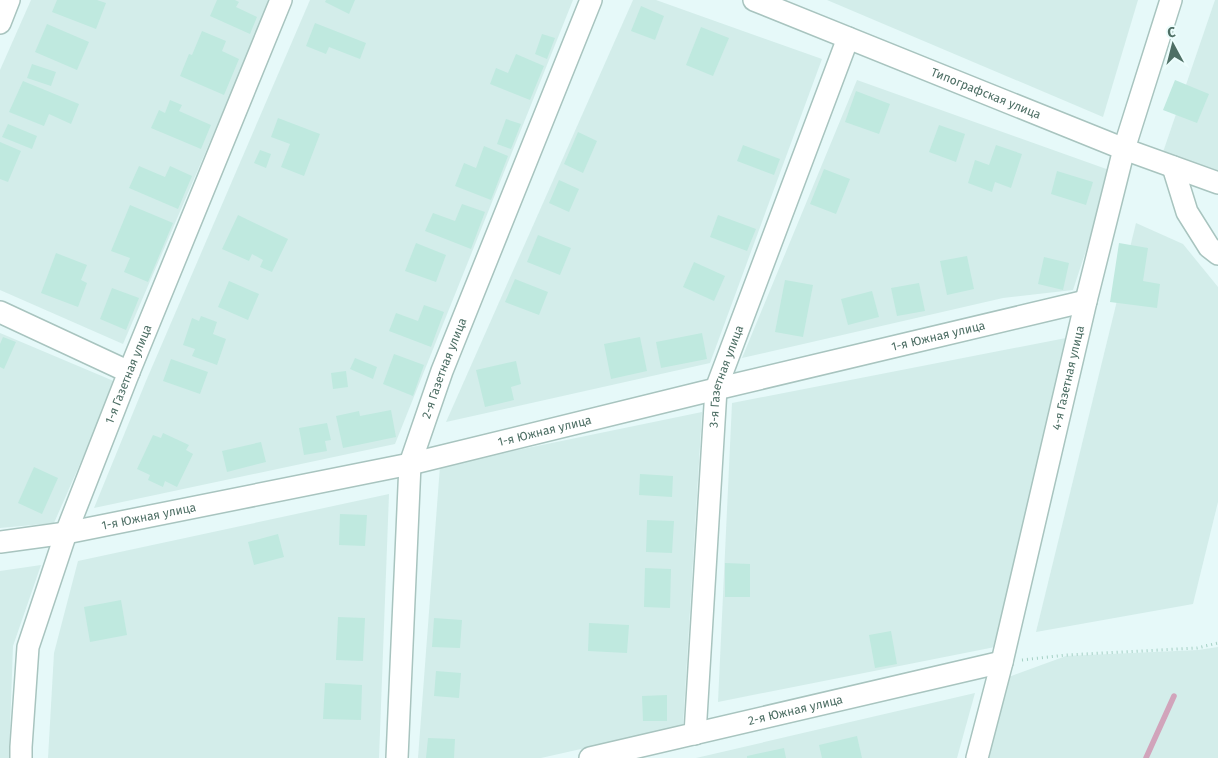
<svg xmlns="http://www.w3.org/2000/svg" width="1218" height="758" font-family="'Fira Sans',sans-serif">
  <rect width="100%" height="100%" fill="#e6f9f9"/>
  <!-- residential -->
  <g fill="#d3edea">
    <polygon points="31,0 271,0 123,344 0,290 0,70"/>
    <polygon points="310,0 573,0 395,444 94,508 146,381"/>
    <polygon points="633,0 656,0 822,59 710,363 446,422"/>
    <polygon points="827,0 1138,0 1103,117"/>
    <polygon points="1215,0 1218,0 1218,180 1161,158"/>
    <polygon points="857,80 1112,171 1073,290 1003,298 742,358"/>
    <polygon points="1136,223 1183,244 1218,287 1218,502 1193,604 1036,632"/>
    <polygon points="0,333 116,382 54,523 0,528"/>
    <polygon points="1066,338 995,647 718,702 732,403"/>
    <polygon points="702,412 683,726 541,758 418,758 440,466"/>
    <polygon points="389,494 379,758 48,758 54,653 78,561"/>
    <polygon points="41,565 13,646 9,758 0,758 0,571"/>
    <polygon points="1218,647 1218,758 988,758 1006,678 1066,656 1198,650"/>
    <polygon points="975,693 957,758 696,758"/>
  </g>
  <g fill="none" stroke-linecap="round" stroke-linejoin="round">
    <!-- stream -->
    <polyline stroke="#d1a4bb" stroke-width="5.5" points="1146,758 1174,696"/>
  </g>
  <!-- building -->
  <g fill="#bfe9df">
    <polygon points="57,0 97,0 106,3 96,29 52,12"/>
    <polygon points="217,0 235,0 239,2 236,7 257,17 250,34 210,16"/>
    <polygon points="326,0 355,0 349,14 325,2"/>
    <polygon points="641,6 664,16 655,40 631,31"/>
    <polygon points="315,23 366,43 360,59 329,47 326,54 306,46"/>
    <polygon points="47,24 89,42 77,70 35,52"/>
    <polygon points="701,27 729,38 713,76 686,65"/>
    <polygon points="202,31 226,41 222,51 239,59 224,95 180,76 189,54 192,55"/>
    <polygon points="542,34 555,38 547,59 535,54"/>
    <polygon points="516,54 544,66 530,100 490,84 496,68 508,73"/>
    <polygon points="32,64 56,72 51,86 27,78"/>
    <polygon points="1175,80 1209,94 1197,123 1163,110"/>
    <polygon points="23,81 79,104 71,124 49,114 44,126 9,112"/>
    <polygon points="856,91 890,104 879,134 845,122"/>
    <polygon points="170,100 182,105 179,111 211,125 201,149 151,128 159,110 165,113"/>
    <polygon points="278,118 320,134 304,176 281,167 290,144 271,137"/>
    <polygon points="506,119 521,124 511,149 497,144"/>
    <polygon points="8,124 37,136 32,149 2,137"/>
    <polygon points="939,125 965,134 956,162 929,152"/>
    <polygon points="578,132 597,141 583,173 564,164"/>
    <polygon points="0,142 21,151 8,182 0,179"/>
    <polygon points="743,145 780,159 774,175 737,161"/>
    <polygon points="996,145 1022,154 1011,188 995,182 992,192 968,183 975,160 989,165"/>
    <polygon points="484,146 508,156 491,200 455,186 464,163 476,168"/>
    <polygon points="260,150 271,154 266,168 254,163"/>
    <polygon points="139,166 165,177 170,166 192,176 178,209 129,188"/>
    <polygon points="824,169 850,179 836,214 810,204"/>
    <polygon points="1057,171 1093,182 1086,205 1051,194"/>
    <polygon points="559,180 579,189 569,212 549,203"/>
    <polygon points="462,204 485,212 471,249 425,231 433,213 455,221"/>
    <polygon points="130,205 173,223 148,282 124,272 130,258 111,251"/>
    <polygon points="238,215 288,239 272,272 260,267 263,260 252,254 249,261 222,249"/>
    <polygon points="718,215 756,229 747,251 710,237"/>
    <polygon points="538,235 571,248 560,275 527,262"/>
    <polygon points="416,243 446,255 436,282 405,271"/>
    <polygon points="1119,243 1148,248 1143,281 1160,284 1157,308 1110,302"/>
    <polygon points="56,253 87,265 81,280 87,283 78,307 41,293"/>
    <polygon points="967,256 974,289 947,295 940,261"/>
    <polygon points="1044,257 1069,263 1063,290 1038,284"/>
    <polygon points="694,262 725,276 714,301 683,287"/>
    <polygon points="515,279 548,292 539,315 505,302"/>
    <polygon points="785,280 813,285 803,337 775,332"/>
    <polygon points="229,281 259,294 248,320 218,307"/>
    <polygon points="919,283 925,311 897,316 891,288"/>
    <polygon points="112,288 139,298 126,330 100,319"/>
    <polygon points="872,291 879,317 848,325 841,299"/>
    <polygon points="424,305 444,312 431,347 389,331 396,313 418,321"/>
    <polygon points="201,316 217,322 213,334 226,339 217,365 192,356 195,349 183,345 192,318 199,321"/>
    <polygon points="702,333 707,359 661,368 656,342"/>
    <polygon points="3,337 16,342 4,369 0,367 0,344"/>
    <polygon points="640,337 647,371 611,379 604,344"/>
    <polygon points="394,354 424,365 413,396 383,384"/>
    <polygon points="355,358 377,367 373,379 350,369"/>
    <polygon points="171,359 208,372 200,394 163,381"/>
    <polygon points="516,361 521,384 511,387 514,400 485,407 476,370"/>
    <polygon points="346,371 348,387 333,389 331,373"/>
    <polygon points="391,410 396,437 343,448 336,416 359,411 360,416"/>
    <polygon points="327,423 331,440 325,441 327,451 304,455 299,428"/>
    <polygon points="163,433 189,445 186,450 193,454 177,487 165,481 163,487 148,480 150,475 137,469 153,435 161,438"/>
    <polygon points="261,442 266,462 227,472 222,451"/>
    <polygon points="34,467 58,478 42,514 18,503"/>
    <polygon points="640,474 673,476 672,497 639,495"/>
    <polygon points="340,514 367,515 365,546 339,545"/>
    <polygon points="647,520 674,521 672,553 646,552"/>
    <polygon points="278,534 284,557 254,565 248,542"/>
    <polygon points="725,563 750,564 750,597 725,597"/>
    <polygon points="645,568 671,569 670,608 644,607"/>
    <polygon points="121,600 127,635 90,642 84,607"/>
    <polygon points="338,617 365,618 363,661 336,660"/>
    <polygon points="434,618 462,620 460,648 432,647"/>
    <polygon points="589,623 629,625 627,653 588,651"/>
    <polygon points="891,631 897,664 875,668 869,635"/>
    <polygon points="436,671 461,673 459,698 434,696"/>
    <polygon points="325,683 362,685 361,720 323,719"/>
    <polygon points="667,695 667,721 643,721 642,696"/>
    <polygon points="857,736 862,758 822,758 819,745"/>
    <polygon points="428,738 455,739 454,758 426,758"/>
    <polygon points="784,748 786,758 747,758 747,756"/>
  </g>
  <g fill="none" stroke-linecap="round" stroke-linejoin="round">
    <!-- minor casing -->
    <g stroke="#a8c4bf" stroke-width="24">
      <g id="minor">
        <path id="s1" d="M754,0l370,149 94,34"/>
        <polyline points="0,23 9,0"/>
        <polyline points="1173,167 1187,212 1209,247 1218,254"/>
        <polyline points="0,312 129,372"/>
        <path id="s2" d="M0,542l66,-9 344,-69 306,-75 370,-88"/>
        <path id="s3" d="M695,734l21,-345 132,-351"/>
        <path id="s4" d="M21,758v-11l7,-100 38,-114 63,-161 152,-372"/>
        <path id="s5" d="M397,758l13,-294 32,-93 149,-371"/>
        <path id="s6" d="M590,758l412,-96"/>
        <path id="s7" d="M977,758l25,-96 84,-361 38,-152 47,-149"/>
      </g>
    </g>
    <!-- path -->
    <polyline stroke="#a4d0c4" stroke-width="3" stroke-dasharray="1 4" stroke-linecap="butt" points="1022,660 1066,655 1197,648 1218,643"/>
    <!-- minor -->
    <use href="#minor" stroke="#fff" stroke-width="21"/>
  </g>
  <g text-anchor="middle" dominant-baseline="central" stroke-width="5" stroke-linejoin="round" paint-order="stroke">
    <!-- street labels -->
    <g font-size="12" fill="#4e6f65" stroke="#ecfdfc">
      <text stroke="none"><textPath href="#s1" startOffset="250">Типографская улица</textPath></text>
      <text stroke="none"><textPath href="#s2" startOffset="961">1-я Южная улица</textPath></text>
      <text stroke="none"><textPath href="#s5" startOffset="396">2-я Газетная улица</textPath></text>
      <text stroke="none"><textPath href="#s4" startOffset="402">1-я Газетная улица</textPath></text>
      <text stroke="none"><textPath href="#s3" startOffset="360">3-я Газетная улица</textPath></text>
      <text stroke="none"><textPath href="#s7" startOffset="391">4-я Газетная улица</textPath></text>
      <text stroke="none"><textPath href="#s2" startOffset="556">1-я Южная улица</textPath></text>
      <text stroke="none"><textPath href="#s2" startOffset="151">1-я Южная улица</textPath></text>
      <text stroke="none"><textPath href="#s6" startOffset="211">2-я Южная улица</textPath></text>
    </g>
  </g>
  <!-- north arrow -->
  <g transform="translate(1173 45) rotate(353)" stroke="#ecfdfc" stroke-width="4" paint-order="stroke">
  <path d="M0-4L9 19L0 12L-9 19Z" fill="#4e6f65"/>
  <text y="-8" font-size="14" font-weight="bold" text-anchor="middle" fill="#4e6f65">С</text>
  </g>
</svg>
